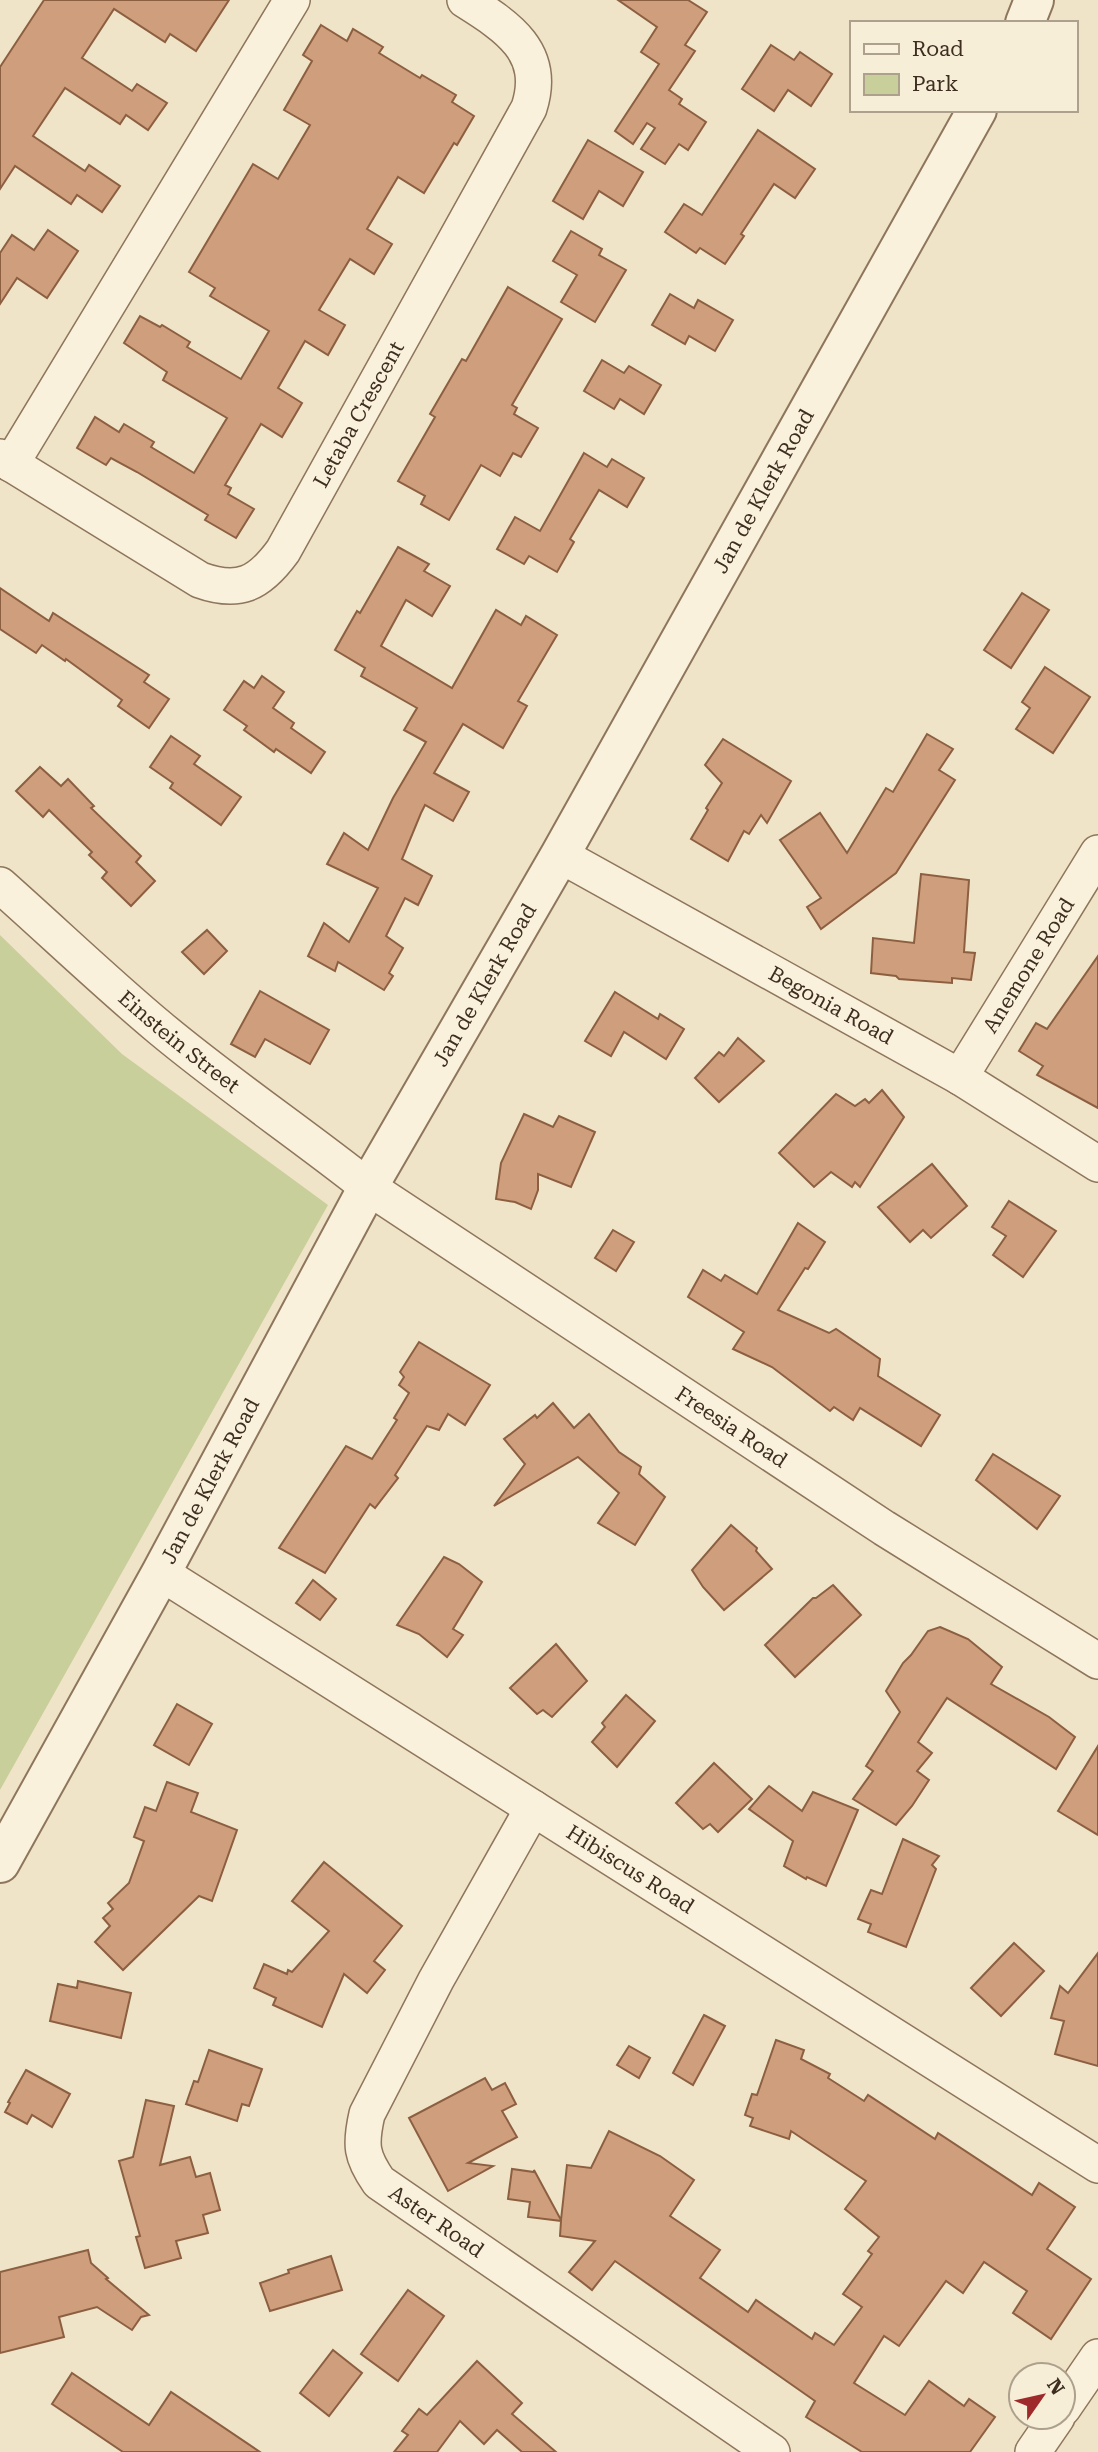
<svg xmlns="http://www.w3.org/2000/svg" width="1098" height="2452" font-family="'Roboto Serif',serif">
  <rect width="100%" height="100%" fill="#f0e4c8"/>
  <!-- green -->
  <polygon fill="#c9cf9b" points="0,935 122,1054 328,1205 0,1790"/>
  <!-- building -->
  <g fill="#cf9f7d" stroke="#8d5f41" stroke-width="2">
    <polygon points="44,0 229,0 196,51 170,34 165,42 114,9 82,58 132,91 137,84 167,103 148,130 126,115 120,124 65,88 33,136 85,171 89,165 120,186 102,212 77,195 71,204 15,166 0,189 0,67"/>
    <polygon points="618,0 688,0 707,12 685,45 695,51 669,90 682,99 679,104 706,122 688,150 679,144 665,164 641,149 655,128 647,123 633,144 615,131 659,64 641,52 657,27"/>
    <polygon points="321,25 347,41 353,29 383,47 379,53 420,78 422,75 456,95 452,102 474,116 457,145 454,143 424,193 398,177 367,229 392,244 374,274 350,259 319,310 345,325 328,355 305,341 278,388 302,403 282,437 261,424 225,485 231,488 228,494 254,509 236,538 205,520 208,515 137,472 111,458 106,465 77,448 95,417 119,432 124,424 154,442 151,447 194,473 227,418 163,380 167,372 124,343 140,316 160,327 162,325 190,342 187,347 241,379 269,331 210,296 215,288 189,272 253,164 278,179 310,125 284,110 312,61 303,55"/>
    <polygon points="771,45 794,60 800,52 832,74 811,106 788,90 774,111 742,89"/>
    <polygon points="758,130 815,169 795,198 774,184 741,234 744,236 725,264 700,248 696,253 665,232 684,204 702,215"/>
    <polygon points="588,140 643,172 623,206 599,191 583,219 553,201"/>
    <polygon points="48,230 78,251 47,298 17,278 0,304 0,253 12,235 34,250"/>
    <polygon points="571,231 602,249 599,255 626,270 595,322 561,302 577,275 553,261"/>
    <polygon points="508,287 562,319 512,405 517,408 514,414 538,428 521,457 513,453 500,476 481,465 449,520 421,504 425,496 398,481 435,417 430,414 462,359 466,361"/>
    <polygon points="670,294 694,308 698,300 733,320 715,351 689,336 685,344 652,325"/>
    <polygon points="602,360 624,373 629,366 661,385 644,414 620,399 614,409 584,391"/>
    <polygon points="584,453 607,467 612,459 644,478 627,507 599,490 570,539 574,542 557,572 529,556 524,564 497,549 515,517 540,531"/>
    <polygon points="398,547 429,564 424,571 450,586 432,616 406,600 381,646 452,688 496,610 521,625 526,616 557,635 518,701 527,706 503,748 463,724 434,773 469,792 453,821 425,805 421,813 402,859 432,876 418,905 405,898 386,936 403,948 389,973 393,976 384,990 338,962 335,971 308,956 324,923 349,942 378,888 327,864 344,833 368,850 393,798 426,742 404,730 417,708 361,676 365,668 335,650 357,611 360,613"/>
    <polygon points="0,588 49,621 53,613 149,675 144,682 169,699 149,728 118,706 122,700 66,659 65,661 42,645 36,653 0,629"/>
    <polygon points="1022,593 1049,610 1011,668 984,650"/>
    <polygon points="1045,667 1090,697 1053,753 1016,729 1030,708 1022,702"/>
    <polygon points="262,676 284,692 273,708 294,723 291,728 325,752 311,773 276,749 274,752 244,730 247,726 224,710 244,681 254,688"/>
    <polygon points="927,734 953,749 939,770 955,780 896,873 821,929 807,907 821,898 780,840 820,813 847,853 886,788 893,792"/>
    <polygon points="171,736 200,756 194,764 241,797 221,825 170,788 173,783 150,767"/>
    <polygon points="723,739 791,781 767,823 761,815 749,834 744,831 728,861 691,839 708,810 706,808 722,783 705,765"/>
    <polygon points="40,767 61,786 68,779 94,806 91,808 141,856 136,862 155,881 131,906 102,878 107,872 89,855 92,852 49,810 43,817 16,791"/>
    <polygon points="921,874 969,880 964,952 975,953 971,980 952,978 952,983 899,979 896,976 871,973 873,938 914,943"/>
    <polygon points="207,930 227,951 204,974 182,952"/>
    <polygon points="1098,956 1098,1108 1037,1075 1043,1066 1019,1051 1036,1023 1047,1029"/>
    <polygon points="260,991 329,1030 310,1064 265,1039 255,1057 231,1044"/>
    <polygon points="615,992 658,1019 660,1014 684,1029 666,1059 624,1032 611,1056 585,1041"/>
    <polygon points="738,1038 764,1061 719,1102 695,1078 719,1052 724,1056"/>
    <polygon points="882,1090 904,1117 860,1187 855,1182 852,1187 831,1172 814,1187 779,1153 836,1094 855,1106 865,1099 869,1103"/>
    <polygon points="524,1114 553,1127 559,1116 595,1132 571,1187 538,1174 538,1190 531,1209 515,1202 496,1199 501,1163"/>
    <polygon points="932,1164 967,1206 931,1238 923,1230 910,1242 878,1207"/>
    <polygon points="1009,1201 1056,1231 1023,1277 993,1255 1006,1236 992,1227"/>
    <polygon points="798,1223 825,1242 808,1269 805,1268 778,1310 829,1333 836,1329 880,1359 878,1376 940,1415 921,1446 860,1408 853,1420 834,1407 830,1411 772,1367 733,1349 744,1332 688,1297 703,1270 721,1281 725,1275 757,1294"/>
    <polygon points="613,1230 634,1242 616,1271 595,1258"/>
    <polygon points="419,1342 490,1385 465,1425 448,1414 439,1430 427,1426 395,1475 398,1478 375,1508 370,1504 325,1573 279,1548 346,1446 372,1459 397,1420 394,1418 409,1393 399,1385 404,1377 400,1372"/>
    <polygon points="553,1403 574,1428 589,1414 619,1452 641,1467 639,1474 665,1497 635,1545 598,1523 619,1493 578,1457 494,1506 525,1464 504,1439 535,1415 537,1418"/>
    <polygon points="993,1454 1060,1496 1037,1529 976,1480"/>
    <polygon points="731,1525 757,1548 756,1551 772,1569 724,1610 703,1587 692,1570"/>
    <polygon points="444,1557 459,1564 482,1582 453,1629 463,1635 447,1657 419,1634 397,1625"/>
    <polygon points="313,1580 336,1599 320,1620 296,1603"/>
    <polygon points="833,1585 861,1615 795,1677 765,1645 813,1598 816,1598"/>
    <polygon points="940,1627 968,1639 1002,1667 991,1684 1049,1717 1075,1737 1056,1769 947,1698 918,1742 932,1753 917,1771 929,1780 912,1806 896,1825 853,1799 873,1771 866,1766 900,1712 886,1691 903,1663 911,1655 928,1631"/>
    <polygon points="556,1644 587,1681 552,1717 543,1710 537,1714 510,1688"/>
    <polygon points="626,1695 655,1721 617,1767 592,1742 605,1727 602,1723"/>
    <polygon points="177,1704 212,1724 189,1765 154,1745"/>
    <polygon points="1098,1746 1098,1835 1058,1811"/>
    <polygon points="714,1763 752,1799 718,1832 710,1824 703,1829 676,1803"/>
    <polygon points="167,1782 198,1793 191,1812 237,1830 212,1901 199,1896 123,1970 95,1942 110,1926 103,1918 113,1909 108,1903 129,1883 144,1841 134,1837 145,1807 156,1811"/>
    <polygon points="769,1786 802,1811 813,1792 858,1810 826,1886 807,1877 806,1879 784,1866 793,1841 749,1809"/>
    <polygon points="903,1839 939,1856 932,1865 936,1869 906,1947 868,1932 871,1924 858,1919 871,1890 882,1894"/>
    <polygon points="324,1862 402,1926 374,1961 385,1970 367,1993 344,1974 322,2027 273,2005 276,1998 254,1988 264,1964 287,1974 288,1970 292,1972 329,1931 292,1901"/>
    <polygon points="1014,1943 1044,1971 1001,2016 971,1988"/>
    <polygon points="1098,1953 1098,2066 1055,2054 1064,2021 1051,2018 1060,1986 1068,1993"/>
    <polygon points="78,1981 131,1993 121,2038 50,2021 58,1984 77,1988"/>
    <polygon points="704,2015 725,2026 693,2085 673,2073"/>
    <polygon points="776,2040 804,2050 801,2059 830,2074 828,2078 864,2101 868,2095 935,2139 938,2133 1032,2195 1039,2183 1075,2207 1047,2249 1091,2279 1051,2339 1013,2313 1027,2291 984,2262 963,2293 946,2281 899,2346 884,2336 854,2383 905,2415 929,2381 964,2406 969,2399 995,2417 970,2452 862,2452 806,2417 815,2401 615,2261 592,2290 569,2272 595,2241 560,2236 561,2221 528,2217 530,2202 508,2199 512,2169 534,2172 534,2170 561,2220 567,2165 591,2168 609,2131 660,2156 694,2180 670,2216 720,2250 700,2278 748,2312 756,2300 812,2339 815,2333 834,2345 862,2307 843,2294 872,2254 868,2251 879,2237 845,2209 866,2181 791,2131 789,2139 750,2126 753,2118 745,2115 752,2094 757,2095"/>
    <polygon points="629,2046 650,2058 639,2078 617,2065"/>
    <polygon points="209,2050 262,2069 249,2106 242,2104 237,2121 186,2104 194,2081 198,2082"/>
    <polygon points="26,2070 70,2094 52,2127 32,2115 27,2124 5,2112 10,2103 8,2102"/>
    <polygon points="485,2078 492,2090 505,2083 516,2104 502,2111 517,2137 468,2163 493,2166 448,2191 409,2118"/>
    <polygon points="146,2100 174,2106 160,2165 190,2157 196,2177 210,2173 220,2210 203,2215 208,2233 176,2241 181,2258 145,2268 136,2237 140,2236 119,2161 133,2157"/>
    <polygon points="88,2250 91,2263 108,2278 106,2279 149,2315 141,2317 132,2330 97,2307 59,2317 64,2337 0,2353 0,2272"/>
    <polygon points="331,2256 342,2290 270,2311 260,2283 289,2273 288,2270"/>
    <polygon points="408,2290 444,2316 398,2381 361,2354"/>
    <polygon points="333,2350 362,2373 329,2416 300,2393"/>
    <polygon points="477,2361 522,2403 512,2414 556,2452 522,2452 497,2430 484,2444 460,2421 437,2452 394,2452 408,2435 402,2431 419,2409 427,2415"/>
    <polygon points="72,2373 149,2425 171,2392 260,2452 123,2452 52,2404"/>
  </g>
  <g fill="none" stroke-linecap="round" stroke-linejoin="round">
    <!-- minor casing -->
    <g stroke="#8d765c" stroke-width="38">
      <g id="minor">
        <path id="s1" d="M0,457l200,123c39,14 59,4 83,-29l246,-443c18,-56 -21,-81 -64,-108"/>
        <polyline points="11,464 292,0"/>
        <path id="s2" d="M560,855l400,222 138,87"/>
        <path id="s3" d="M0,885c53,47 105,97 160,143 67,56 140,105 208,159l516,341 214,133"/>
        <path id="s4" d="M960,1077l138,-224"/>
        <path id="s5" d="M161,1573l937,592"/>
        <path id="s6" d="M533,1808l-97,172 -69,134c-7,31 -6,42 12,68l393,270"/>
        <polyline points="1063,2408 1098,2357"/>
        <polyline points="1033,2452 1057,2417"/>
      </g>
    </g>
    <!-- tertiary casing -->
    <g stroke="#8d765c" stroke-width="42">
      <g id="tertiary">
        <polyline points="1025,23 1034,0"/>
        <path id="s7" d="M0,1863l161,-290 207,-386 192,-332 417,-745"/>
      </g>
    </g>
    <!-- minor -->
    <use href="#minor" stroke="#faf1dc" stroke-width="35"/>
    <!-- tertiary -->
    <use href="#tertiary" stroke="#faf1dc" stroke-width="38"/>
  </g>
  <g text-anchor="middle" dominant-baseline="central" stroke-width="5" stroke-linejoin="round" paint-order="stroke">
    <!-- street labels -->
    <g font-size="21" fill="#3d2e20" stroke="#f7eed8">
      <text stroke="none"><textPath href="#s1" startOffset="488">Letaba Crescent</textPath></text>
      <text stroke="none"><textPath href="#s7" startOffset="1570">Jan de Klerk Road</textPath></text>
      <text stroke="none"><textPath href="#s4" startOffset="131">Anemone Road</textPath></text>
      <text stroke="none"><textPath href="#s7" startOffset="1003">Jan de Klerk Road</textPath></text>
      <text stroke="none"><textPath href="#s2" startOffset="310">Begonia Road</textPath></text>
      <text stroke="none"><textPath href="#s3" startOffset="238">Einstein Street</textPath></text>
      <text stroke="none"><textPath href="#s3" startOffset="912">Freesia Road</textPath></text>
      <text stroke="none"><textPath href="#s7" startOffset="436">Jan de Klerk Road</textPath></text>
      <text stroke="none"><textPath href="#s5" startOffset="555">Hibiscus Road</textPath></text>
      <text stroke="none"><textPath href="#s6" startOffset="490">Aster Road</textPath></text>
    </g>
  </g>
  <!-- legend -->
  <rect x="850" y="21" width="228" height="91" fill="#f7eed8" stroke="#ada18e" stroke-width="2"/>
  <rect x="864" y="44" width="35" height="10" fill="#faf1dc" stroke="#ada18e" stroke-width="2"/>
  <text x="912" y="56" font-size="21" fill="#3d2e20">Road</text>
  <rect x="864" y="74" width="35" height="21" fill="#c9cf9b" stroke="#ada18e" stroke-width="2"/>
  <text x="912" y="91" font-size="21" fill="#3d2e20">Park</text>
  <!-- north arrow -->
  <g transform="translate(1042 2396) rotate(56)"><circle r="33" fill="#f7eed8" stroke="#ada18e" stroke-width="2"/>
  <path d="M0-5L12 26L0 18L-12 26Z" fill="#9e2a2b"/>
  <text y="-10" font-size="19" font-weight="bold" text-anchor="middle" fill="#3d2e20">N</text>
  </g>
</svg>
